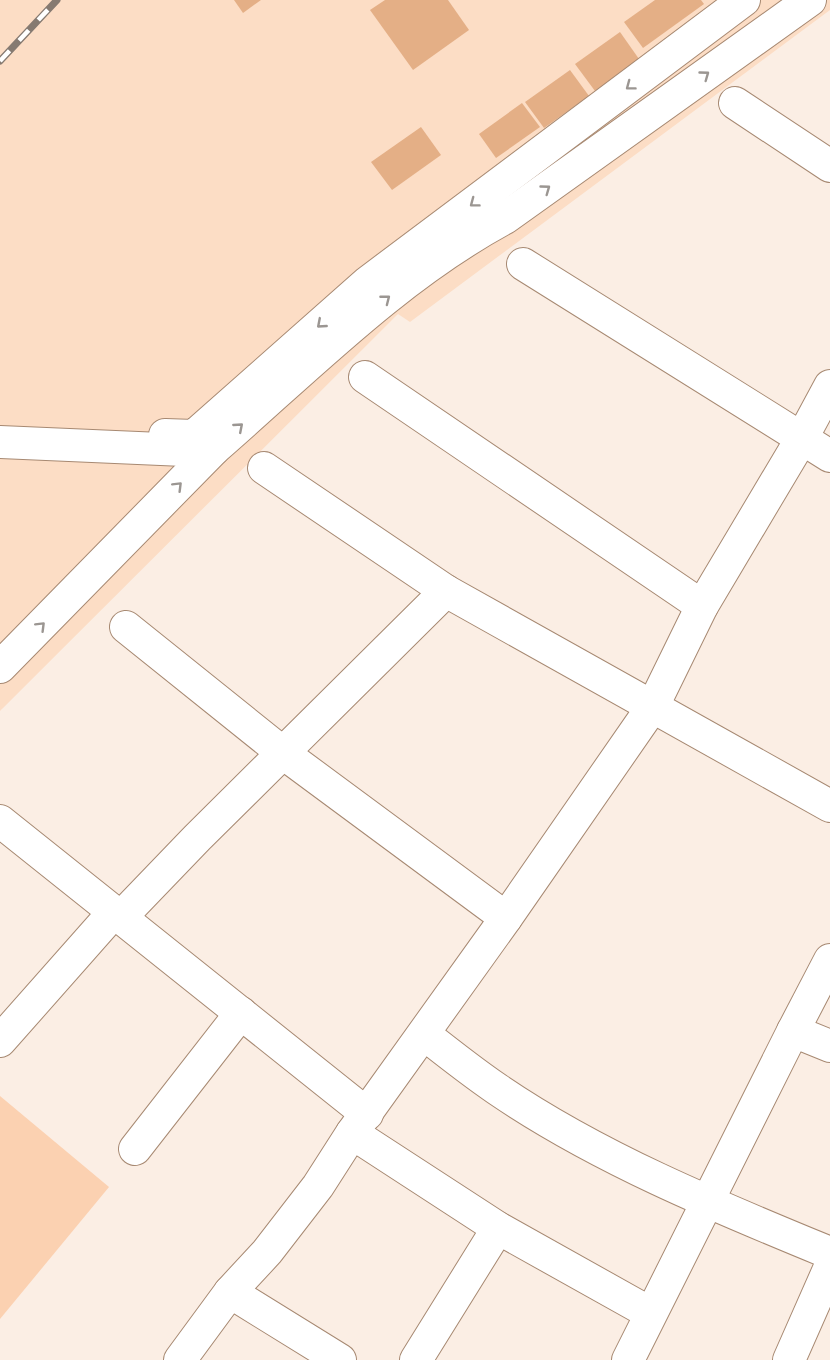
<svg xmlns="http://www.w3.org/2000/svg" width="830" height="1360" font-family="'Titillium Web',sans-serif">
  <rect width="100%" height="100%" fill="#fbeee4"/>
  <!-- built -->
  <polygon fill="#fcddc5" points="0,0 830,0 830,10 410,322 398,314 0,711"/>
  <!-- green -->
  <polygon fill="#fbd1b1" points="0,1096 109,1187 0,1319"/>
  <!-- building -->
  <g fill="#e4af86">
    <polygon points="234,0 261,0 243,13"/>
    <polygon points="385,0 448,0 469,30 413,70 370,10"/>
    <polygon points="655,0 701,0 704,4 643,48 624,22"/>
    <polygon points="620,32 639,59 595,91 575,64"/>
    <polygon points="570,70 589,96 544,128 525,102"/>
    <polygon points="522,103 540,127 496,158 479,134"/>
    <polygon points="421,127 441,155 392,190 371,162"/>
  </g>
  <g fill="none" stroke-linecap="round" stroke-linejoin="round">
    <!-- minor casing -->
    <g stroke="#a78972" stroke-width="34">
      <g id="minor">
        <polyline points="735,103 830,166"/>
        <polyline points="523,264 830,456"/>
        <polyline points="365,377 702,606"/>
        <polyline points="165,435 194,436 368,282 744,0"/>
        <path d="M0,442l184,8 30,-1c92,-80 183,-173 291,-231l305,-218"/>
        <polyline points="264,468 446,591 830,806"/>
        <polyline points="126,627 283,753 506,918"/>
        <polyline points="0,667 214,449"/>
        <polyline points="0,821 367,1114"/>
        <polyline points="121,917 197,838 446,591"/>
        <polyline points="793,1031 830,1046"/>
        <path d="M424,1034c24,19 48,38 73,55 101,69 221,118 333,164"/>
        <polyline points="0,1041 114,912"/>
        <polyline points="352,1133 498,1228 650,1313"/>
        <polyline points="135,1149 241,1013"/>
        <polyline points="230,1292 340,1360"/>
        <polyline points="180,1360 230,1292 267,1252 318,1186 352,1133 506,918 653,706 702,606 802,438 830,386"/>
        <polyline points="416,1360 498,1228"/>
        <polyline points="628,1360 793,1031 830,960"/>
        <polyline points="789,1360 830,1267"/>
      </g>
    </g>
    <!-- minor -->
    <use href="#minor" stroke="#fff" stroke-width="32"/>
    <!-- rail casing -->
    <g stroke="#867a71" stroke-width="7">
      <polyline id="rail" points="0,61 57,0"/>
    </g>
    <!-- rail -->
    <use href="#rail" stroke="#fff" stroke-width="4.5" stroke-dasharray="14" stroke-linecap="butt"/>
  </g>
  <!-- one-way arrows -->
  <defs><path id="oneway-chevron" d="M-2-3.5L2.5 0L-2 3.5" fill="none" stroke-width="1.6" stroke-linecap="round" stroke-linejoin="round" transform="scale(1.5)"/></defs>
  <g stroke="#9b9692">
    <use href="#oneway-chevron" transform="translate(705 75) rotate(-36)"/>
    <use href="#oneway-chevron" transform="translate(630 86) rotate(143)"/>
    <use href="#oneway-chevron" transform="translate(546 189) rotate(-36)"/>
    <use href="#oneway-chevron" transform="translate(474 203) rotate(143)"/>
    <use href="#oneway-chevron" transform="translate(386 299) rotate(-38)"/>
    <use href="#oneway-chevron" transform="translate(321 324) rotate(139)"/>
    <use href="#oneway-chevron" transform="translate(239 427) rotate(-41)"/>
    <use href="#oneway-chevron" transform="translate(178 486) rotate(-45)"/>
    <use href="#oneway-chevron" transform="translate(41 626) rotate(-45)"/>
  </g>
</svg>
